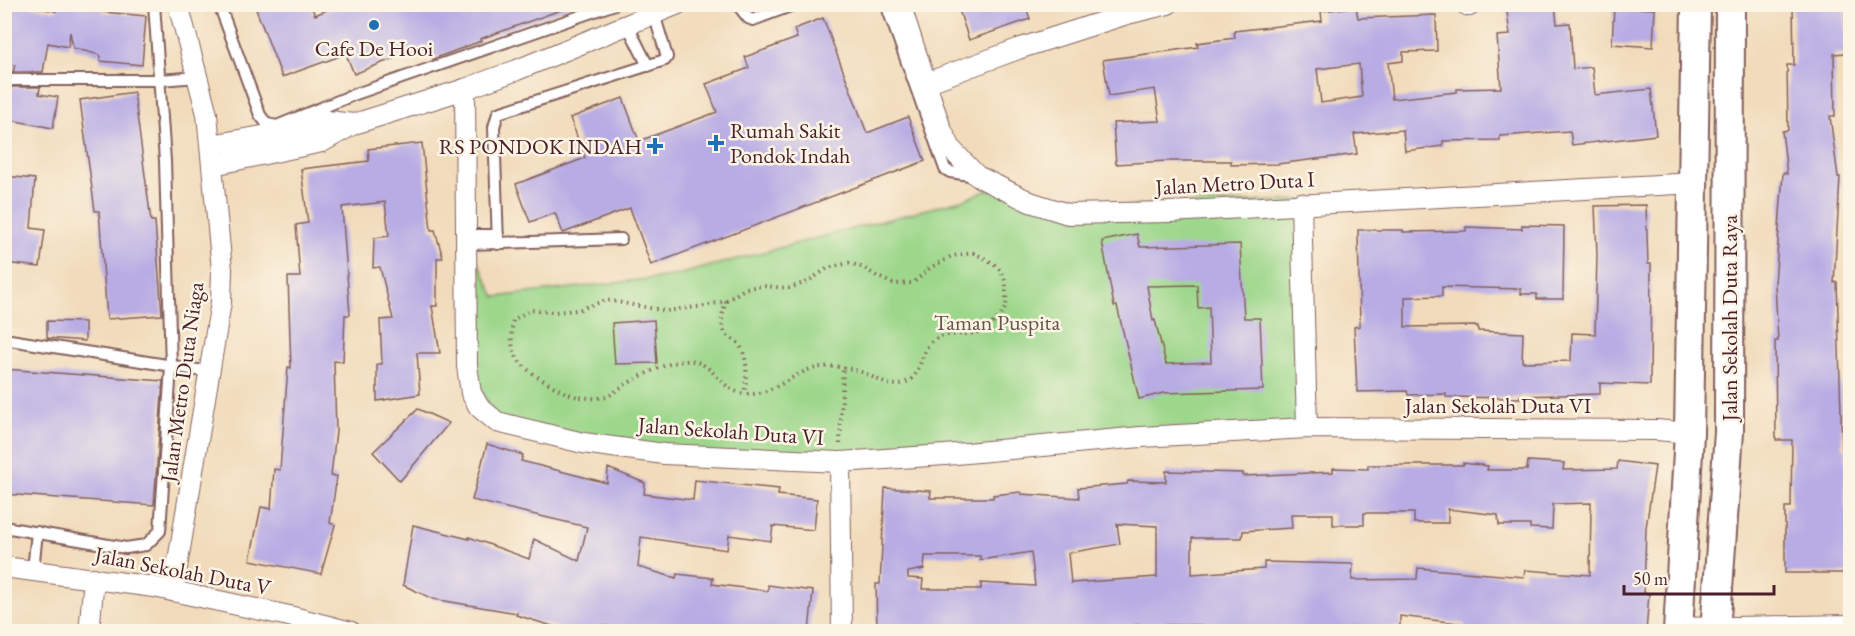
<svg xmlns="http://www.w3.org/2000/svg" width="1855" height="636" font-family="'EB Garamond',serif">
  <rect width="100%" height="100%" fill="#fcf5e5"/>
  <filter id="ink" filterUnits="userSpaceOnUse"><feTurbulence type="fractalNoise" baseFrequency=".0167" numOctaves="2"/><feDisplacementMap in="SourceGraphic" scale="12" xChannelSelector="R" yChannelSelector="G"/><feConvolveMatrix kernelMatrix="1 2 1 2 8 2 1 2 1" color-interpolation-filters="sRGB"/></filter>
  <filter id="wash" filterUnits="userSpaceOnUse"><feTurbulence type="fractalNoise" baseFrequency=".008" numOctaves="4" result="noise"/><feDisplacementMap in="SourceGraphic" scale="24" xChannelSelector="R" yChannelSelector="G"/><feGaussianBlur stdDeviation="1.35" result="paint"/><feColorMatrix in="noise" values="0 0 0 0 0 0 0 0 0 0 0 0 0 0 0 0 0 1.4 0 .05"/><feComposite in="paint" operator="in"/></filter>
  <g filter="url(#wash)">
    <rect width="100%" height="100%" fill="#f1dbbb"/>
    <!-- green -->
    <polygon fill="#9dd78b" stroke="#747b5b" stroke-width="1.5" points="998,186 1058,209 1305,200 1311,431 848,460 664,452 498,421 468,366 469,244 495,297 673,276 965,199"/>
    <g id="blocks">
      <!-- building -->
      <g fill="#b8ace4" fill-rule="evenodd">
        <polygon points="4,4 19,4 56,11 57,4 104,4 103,12 146,16 142,65 100,61 100,55 73,48 70,32 68,47 48,43 43,72 13,72 15,65 4,63"/>
        <polygon points="254,4 310,4 315,15 342,4 568,4 569,7 480,39 481,41 433,59 428,45 354,74 346,54 282,77"/>
        <polygon points="957,4 1025,4 1030,19 969,40"/>
        <path d="M1506,4h49l2,20 13,-1 3,46 19,-2 3,28 56,-6 5,46 -84,10 -2,-14 -70,5v4l-57,1v5l-38,5 -2,-21 -49,4 3,20 -80,10 -46,1v-4h-64l-51,3 -3,-41 47,-2 -5,-32 -46,7 -6,-36 95,-13 -1,-4 38,-5 -1,-7 88,-10 -1,-10 35,-4 2,11 78,-3 1,36 -34,1v9l-15,2 4,36 65,-7v-3l44,-1 -4,-52 13,-1zM1359,64l3,33 -41,6 -4,-34z"/>
        <polygon points="1793,4 1845,4 1846,53 1834,54 1835,116 1830,116 1838,177 1840,177 1834,283 1837,282 1842,448 1846,448 1845,507 1850,507 1850,573 1785,573 1785,507 1791,507 1792,440 1776,440 1775,341 1778,341 1775,284 1783,173 1787,174 1782,131 1788,130 1787,65 1794,65"/>
        <polygon points="1614,7 1655,9 1653,47 1612,44"/>
        <polygon points="823,18 867,133 908,117 925,161 651,265 630,208 563,233 555,213 530,222 516,184 585,158 570,118 623,98 639,141 717,112 706,84 749,68 745,57 797,38 794,29"/>
        <polygon points="11,87 40,87 39,94 58,97 53,128 5,119"/>
        <polygon points="134,92 151,221 155,221 162,315 107,319 99,211 95,211 80,100"/>
        <polygon points="422,143 431,230 435,230 443,258 437,258 437,306 432,306 440,353 417,353 420,394 377,401 377,364 382,364 380,320 393,319 380,267 373,268 374,238 389,236 385,202 342,207 350,315 345,315 343,362 334,361 336,431 331,476 337,476 330,523 335,525 321,574 250,560 261,507 271,509 274,469 280,470 288,367 291,368 288,277 300,277 296,225 308,223 301,169 369,161 368,149"/>
        <polygon points="4,176 35,179 31,228 45,230 40,267 4,263"/>
        <polygon points="1646,205 1648,264 1651,264 1650,385 1600,383 1600,394 1520,396 1520,398 1446,397 1446,394 1408,395 1407,391 1357,392 1354,327 1360,326 1358,230 1403,230 1403,232 1466,231 1466,227 1522,229 1522,225 1564,226 1563,299 1537,299 1537,294 1521,294 1521,289 1442,287 1442,296 1405,297 1405,327 1478,326 1478,331 1523,333 1522,362 1571,361 1572,333 1595,334 1597,255 1595,206"/>
        <path d="M1137,234l3,13 100,-3 4,74h16l3,72 -99,3 -25,6 -22,-93h-3l-12,-65zM1197,285l1,23 11,-1 2,55 -45,2 -11,-44 -2,1 -6,-35z"/>
        <polygon points="654,320 657,363 615,364 612,323"/>
        <polygon points="47,321 85,322 85,341 47,338"/>
        <polygon points="4,369 163,381 154,505 4,494"/>
        <polygon points="418,409 449,423 400,481 373,452"/>
        <polygon points="487,444 523,455 521,461 607,483 608,468 645,483 644,494 693,500 695,480 779,489 778,495 817,499 814,530 773,526 771,541 729,535 727,550 641,537 638,567 676,578 677,574 713,578 712,584 768,591 768,585 813,591 809,632 635,632 602,625 601,632 572,632 516,615 517,613 433,599 403,585 413,525 469,539 469,537 529,559 534,539 579,561 587,527 472,500"/>
        <path d="M1528,461l36,2 -1,7 54,-1 1,-8 37,5 -9,62 -2,65 5,1 -3,38h-181v-8l-65,-8v11h-49v5h-88v-2l-60,-2v-3h-68v7h-258l-1,-48h4l5,-96 46,3 -1,7h63v-3l28,-3v2l58,4 -1,-10 49,-4 1,-3 38,1v-11l77,2v3l90,-4v-4l35,1v-4h95v-2l25,3 -1,4h40zM1591,503l-1,72 -65,-5 -1,7 -106,-9 -1,11 -65,1 1,-16 -89,-2v7l-72,5v-36h50l1,-7 49,-3 -1,-14h42v11h31v-12h50v10h34v-14l50,6 1,10h31v3l22,1 1,-25zM1117,524l40,2v51l-86,6 -3,-30 52,-9zM1031,552l4,34 -54,-3v6h-59l1,-10 -15,-1v-6l16,-3 1,-13h55v4z"/>
      </g>
    </g>
  </g>
  <g filter="url(#ink)">
    <use href="#blocks" fill-opacity="0" stroke="#84615d" stroke-width="1.5"/>
    <g fill="none" stroke-linecap="round" stroke-linejoin="round">
      <!-- lane casing -->
      <g stroke="#84615d" stroke-width="14">
        <g id="lane">
          <polyline points="219,4 260,115 267,124 277,126 353,95 615,4"/>
          <polyline points="737,4 748,18 753,20 796,4"/>
          <polyline points="886,4 945,169 950,172 976,176"/>
          <polyline points="627,24 648,66"/>
          <polyline points="4,80 159,80 199,77"/>
          <polyline points="467,235 498,235"/>
          <polyline points="467,244 621,239"/>
          <polyline points="498,244 494,127 498,113 665,60 667,57 654,14"/>
          <polyline points="4,339 210,372"/>
          <polyline points="4,527 126,548 146,545 160,531 171,367 165,161 154,4"/>
          <polyline points="33,570 37,532"/>
        </g>
      </g>
      <!-- street casing -->
      <g stroke="#84615d" stroke-width="22">
        <g id="street">
          <polyline points="900,4 941,129 952,150 977,176 1030,202 1068,214 1169,212 1695,183"/>
          <polyline points="1465,4 1469,6"/>
          <polyline points="926,83 1018,49 1127,14 1168,4"/>
          <polyline points="465,89 467,366 471,393 479,407 497,422 583,443 664,454 840,462 945,455 1141,437 1307,428 1657,430 1689,433"/>
          <polyline points="211,145 285,132 327,121 354,124"/>
          <polyline points="213,165 322,142 354,124 465,89 517,70 678,4"/>
          <polyline points="1301,203 1307,428"/>
          <polyline points="840,462 842,632"/>
          <polyline points="4,567 154,587 289,616 351,632"/>
          <polyline points="173,591 221,302 222,270 207,114 178,4"/>
          <polyline points="1678,628 1850,625"/>
          <polyline points="89,632 94,578"/>
        </g>
      </g>
      <!-- secondary casing -->
      <g stroke="#84615d" stroke-width="32">
        <g id="secondary">
          <polyline points="1678,632 1689,433 1696,4"/>
          <polyline points="1715,632 1729,432 1730,4"/>
        </g>
      </g>
      <!-- path -->
      <g stroke="#84615d" stroke-width="4" stroke-dasharray="1.5 4.5" stroke-linecap="butt">
        <path d="M973,253c17,7 34,16 33,38 0,5 1,13 -1,17 -7,14 -21,24 -36,26 -12,1 -24,-1 -35,6 -16,11 -10,36 -30,43 -15,6 -25,-4 -38,-9 -14,-6 -30,-9 -45,-7 -27,3 -47,29 -75,27 -24,-2 -31,-29 -53,-33 -19,-3 -51,14 -68,24 -6,3 -13,10 -19,12 -7,2 -21,1 -27,0 -14,-2 -55,-26 -61,-38 -8,-13 -7,-25 -5,-39l17,-10 23,2 25,-2 28,-10 60,11 38,-5 22,-5 20,-13 17,-2 26,2 18,-6 21,-14 21,-5 15,5 14,9 16,7 19,-1 17,-15 22,-12z"/>
        <path d="M726,301c-3,10 -7,23 0,33 3,4 9,5 12,9 11,14 9,34 6,51"/>
        <polyline points="840,444 843,367"/>
      </g>
      <!-- lane -->
      <use href="#lane" stroke="#fff" stroke-width="10"/>
      <!-- street -->
      <use href="#street" stroke="#fff" stroke-width="20"/>
      <!-- secondary -->
      <use href="#secondary" stroke="#fff" stroke-width="28"/>
    </g>
  </g>
  <!-- markers -->
  <g fill="#1f6fb2" stroke="#fcf5e5" stroke-width="2">
    <circle cx="374" cy="25" r="6"/>
    <path d="M713 134h6v6h6v6h-6v6h-6v-6h-6v-6h6z"/>
    <path d="M652 137h6v6h6v6h-6v6h-6v-6h-6v-6h6z"/>
  </g>
  <g text-anchor="middle" dominant-baseline="central" stroke-width="5" stroke-linejoin="round" paint-order="stroke">
    <!-- poi labels -->
    <g font-size="22" fill="#4a1f2b" stroke="#fcf5e5">
      <text x="374" y="48">Cafe De Hooi</text>
      <text x="730" y="130" text-anchor="start">Rumah Sakit<tspan x="730" dy="25">Pondok Indah</tspan></text>
      <text x="642" y="146" text-anchor="end">RS PONDOK INDAH</text>
    </g>
    <!-- street labels -->
    <g font-size="22" fill="#4a1f2b" stroke="#fcf5e5">
      <text transform="translate(1235 183) rotate(-3)">Jalan Metro Duta I</text>
      <text transform="translate(1729 318) rotate(-90)">Jalan Sekolah Duta Raya</text>
      <text transform="translate(182 382) rotate(-82)">Jalan Metro Duta Niaga</text>
      <text x="1498" y="405">Jalan Sekolah Duta VI</text>
      <text transform="translate(731 431) rotate(4)">Jalan Sekolah Duta VI</text>
      <text transform="translate(183 571) rotate(11)">Jalan Sekolah Duta V</text>
    </g>
    <!-- park labels -->
    <g font-size="22" fill="#635648" stroke="#fcf5e5">
      <text x="997" y="322">Taman Puspita</text>
    </g>
  </g>
  <!-- margin -->
  <rect width="1855" height="636" fill="none" stroke="#fcf5e5" stroke-width="24"/>
  <!-- scale -->
  <path d="M1624 585v9h150v-9" fill="none" stroke="#4a1f2b" stroke-width="3"/>
  <text x="1633" y="585" font-size="18" fill="#4a1f2b" stroke="#fcf5e5" stroke-width="4.5" paint-order="stroke">50 m</text>
</svg>
